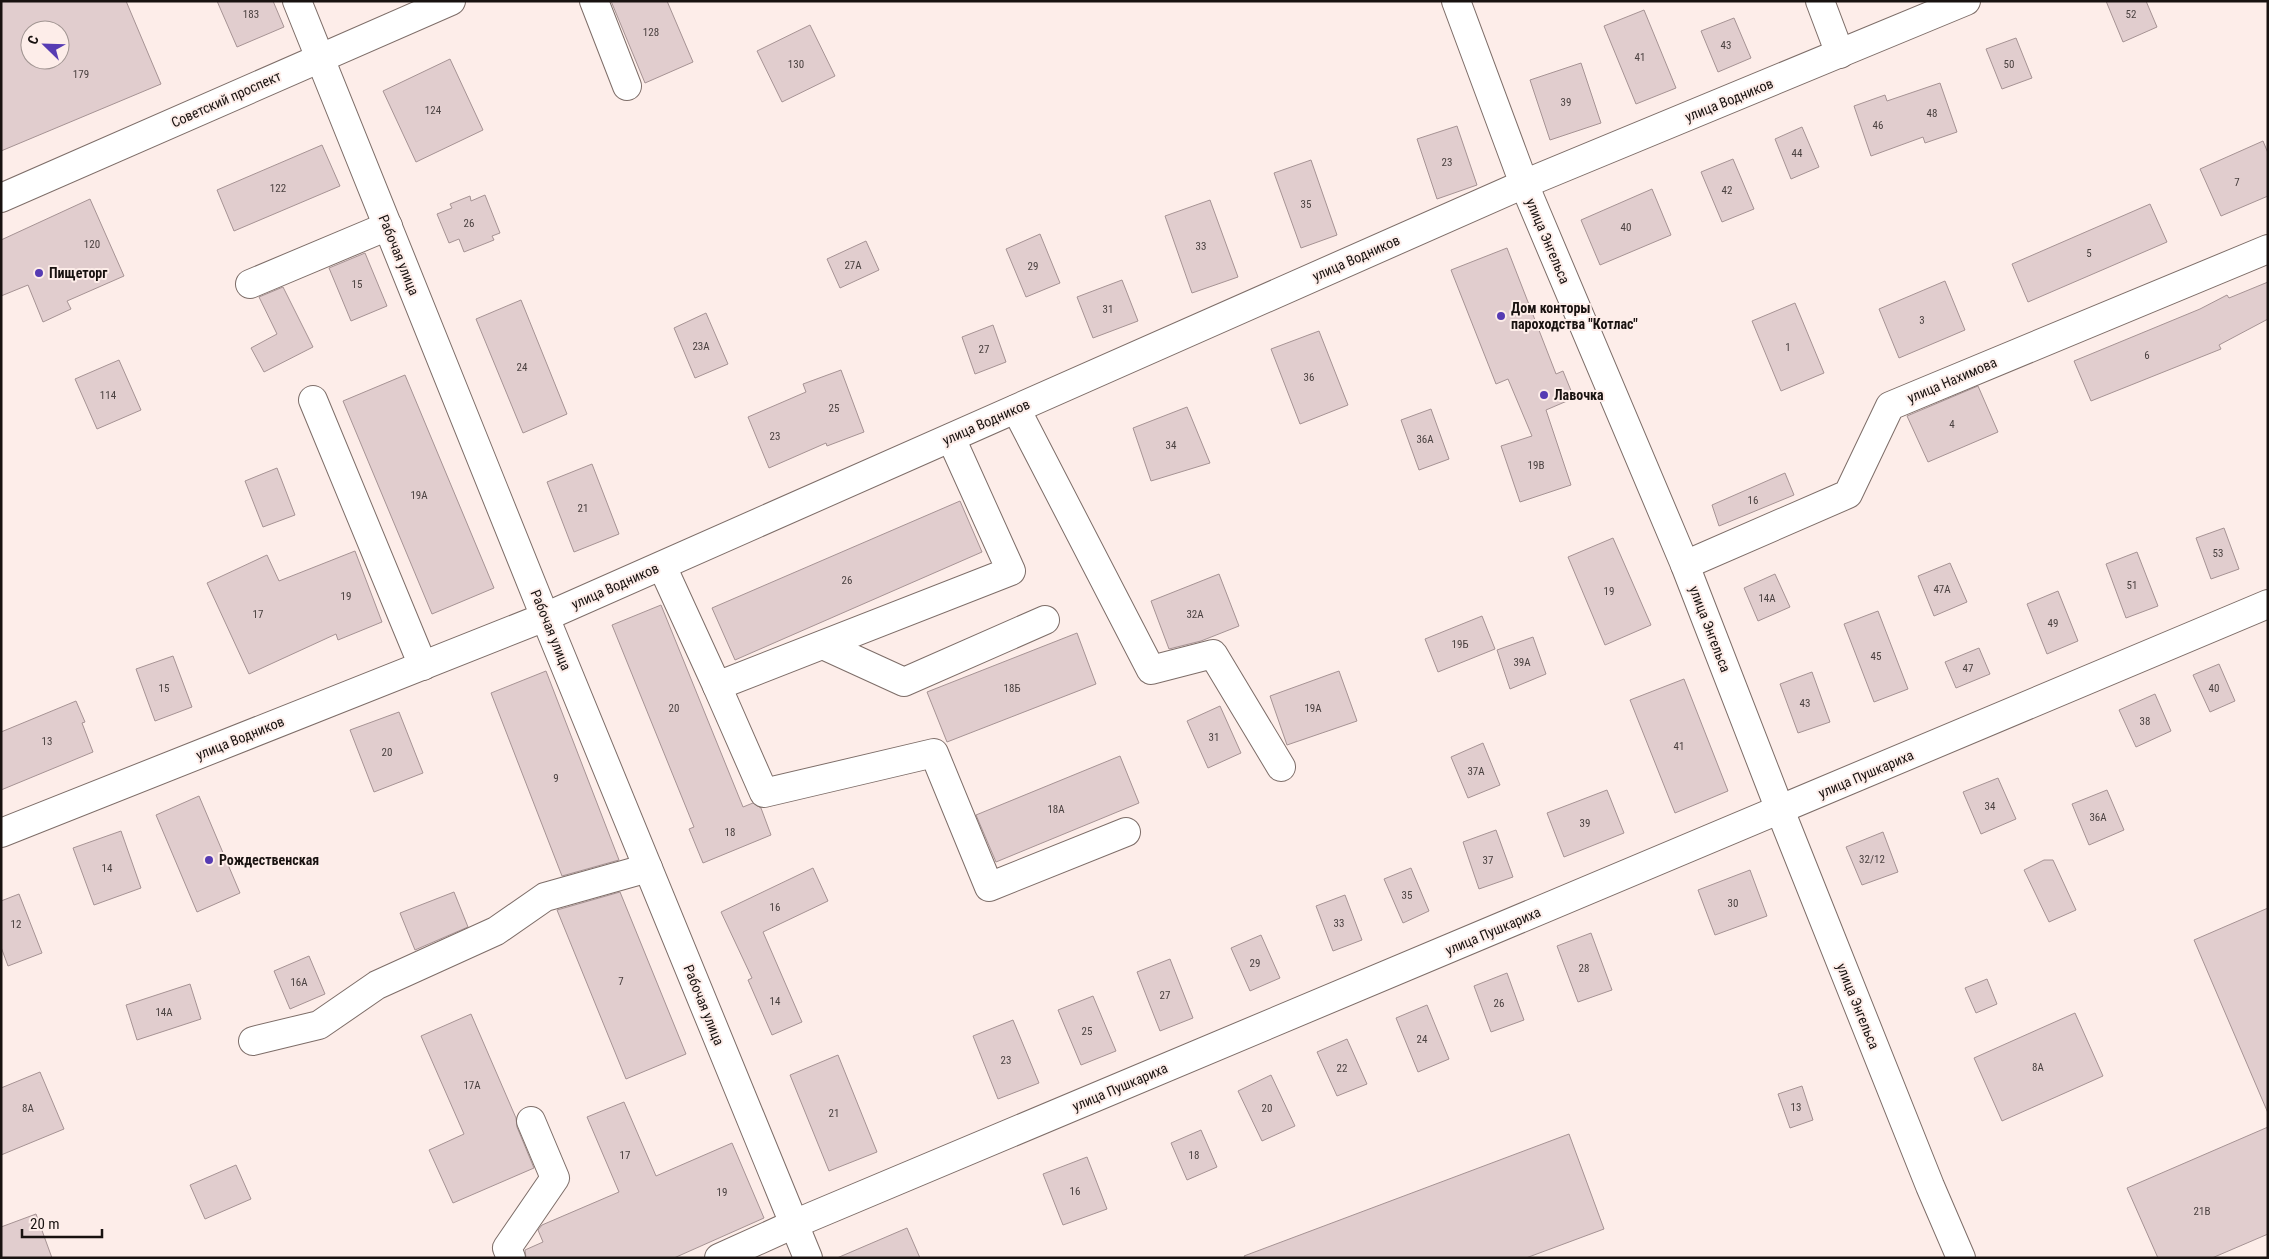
<svg xmlns="http://www.w3.org/2000/svg" width="2269" height="1259" font-family="'Roboto Condensed',sans-serif">
  <rect width="100%" height="100%" fill="#fdede9"/>
  <!-- building -->
  <g fill="#e1cdce" stroke="#a69394" fill-rule="evenodd">
    <path d="M1,1h125l35,83 -160,67zM30,30h30v30h-30z"/>
    <polygon points="217,1 273,1 284,27 237,47"/>
    <polygon points="611,1 667,1 693,62 645,83"/>
    <polygon points="2106,1 2146,1 2157,27 2123,42"/>
    <polygon points="1644,10 1676,88 1636,104 1604,26"/>
    <polygon points="1734,18 1751,58 1718,72 1701,31"/>
    <polygon points="810,25 835,76 782,102 757,51"/>
    <polygon points="2016,38 2032,78 2002,89 1986,49"/>
    <polygon points="450,59 483,130 416,162 383,91"/>
    <polygon points="1581,63 1601,123 1550,140 1530,80"/>
    <polygon points="1940,83 1957,132 1925,143 1923,137 1871,156 1854,106 1885,95 1887,101"/>
    <polygon points="1457,126 1477,185 1437,199 1417,139"/>
    <polygon points="1802,127 1819,167 1791,179 1775,139"/>
    <polygon points="2263,141 2268,153 2268,196 2221,216 2200,169"/>
    <polygon points="322,145 340,186 234,231 217,190"/>
    <polygon points="1733,159 1754,209 1722,222 1701,172"/>
    <polygon points="1311,160 1337,235 1301,248 1274,173"/>
    <polygon points="1652,189 1671,235 1600,265 1581,220"/>
    <polygon points="485,195 500,233 492,236 494,240 464,252 459,239 449,243 437,214 452,208 450,204 470,196 471,201"/>
    <polygon points="90,199 124,276 67,301 71,309 43,322 28,285 1,296 1,240"/>
    <polygon points="1210,200 1238,277 1192,293 1165,216"/>
    <polygon points="2150,204 2167,242 2028,302 2012,264"/>
    <polygon points="1040,234 1060,283 1026,297 1006,249"/>
    <polygon points="866,241 879,270 840,288 827,259"/>
    <polygon points="1507,248 1556,374 1563,371 1574,398 1546,410 1571,485 1520,502 1501,446 1532,436 1508,379 1496,384 1451,270"/>
    <polygon points="365,253 387,306 351,321 329,268"/>
    <polygon points="1122,280 1138,321 1093,338 1077,297"/>
    <polygon points="1945,281 1965,330 1899,358 1879,309"/>
    <polygon points="2268,282 2268,319 2219,345 2221,349 2091,401 2074,361 2200,309 2227,295 2229,298"/>
    <polygon points="283,287 313,347 264,372 251,348 277,334 259,297"/>
    <polygon points="521,300 567,414 523,433 476,319"/>
    <polygon points="1795,303 1824,373 1781,391 1752,321"/>
    <polygon points="706,313 728,364 695,378 674,328"/>
    <polygon points="993,325 1006,362 975,374 962,337"/>
    <polygon points="1319,331 1348,405 1300,424 1271,349"/>
    <polygon points="119,360 141,410 97,429 75,379"/>
    <polygon points="841,370 864,432 827,446 826,443 769,468 748,417 806,392 803,384"/>
    <polygon points="405,375 494,588 432,614 343,401"/>
    <polygon points="1978,386 1998,432 1928,462 1907,416"/>
    <polygon points="1187,407 1210,463 1151,481 1133,428"/>
    <polygon points="1431,409 1449,459 1419,470 1401,420"/>
    <polygon points="592,464 619,534 574,552 547,482"/>
    <polygon points="277,468 295,515 263,527 245,481"/>
    <polygon points="1785,473 1794,495 1719,526 1712,505"/>
    <polygon points="960,501 982,552 735,660 712,608"/>
    <polygon points="2224,528 2239,569 2211,579 2196,538"/>
    <polygon points="1613,538 1651,625 1605,645 1568,557"/>
    <polygon points="355,551 382,622 338,640 336,634 249,674 207,583 267,555 279,581"/>
    <polygon points="2137,552 2158,606 2126,618 2106,564"/>
    <polygon points="1950,563 1967,602 1934,616 1918,576"/>
    <polygon points="1219,574 1239,626 1201,641 1169,649 1151,601"/>
    <polygon points="1775,574 1790,607 1758,621 1744,588"/>
    <polygon points="2058,591 2078,641 2047,654 2027,604"/>
    <polygon points="661,605 743,807 753,803 761,808 771,835 703,863 689,829 694,827 612,625"/>
    <polygon points="1878,611 1908,689 1874,702 1844,624"/>
    <polygon points="1482,616 1495,649 1438,672 1425,639"/>
    <polygon points="1077,633 1096,684 947,742 927,692"/>
    <polygon points="1533,637 1546,674 1510,689 1497,650"/>
    <polygon points="1979,648 1990,674 1956,688 1945,662"/>
    <polygon points="173,656 192,707 155,721 136,669"/>
    <polygon points="2219,664 2235,701 2210,712 2193,675"/>
    <polygon points="546,671 619,860 562,876 491,693"/>
    <polygon points="1339,671 1357,721 1287,745 1270,696"/>
    <polygon points="1812,672 1830,722 1798,733 1780,684"/>
    <polygon points="1684,679 1728,791 1675,813 1630,700"/>
    <polygon points="2155,694 2171,731 2136,747 2119,710"/>
    <polygon points="76,701 85,722 82,723 93,752 1,790 1,732"/>
    <polygon points="1220,706 1241,753 1208,768 1187,721"/>
    <polygon points="399,712 423,773 374,792 350,730"/>
    <polygon points="1483,743 1500,785 1468,798 1451,757"/>
    <polygon points="1120,756 1139,803 996,862 976,815"/>
    <polygon points="1998,778 2016,819 1981,834 1963,792"/>
    <polygon points="1607,790 1624,833 1564,857 1547,813"/>
    <polygon points="2107,790 2124,830 2089,845 2072,804"/>
    <polygon points="199,796 240,893 197,912 156,815"/>
    <polygon points="1496,830 1513,877 1479,889 1463,842"/>
    <polygon points="121,831 141,888 94,905 73,848"/>
    <polygon points="1883,832 1898,872 1862,885 1846,847"/>
    <polygon points="2044,860 2053,860 2076,910 2049,922 2024,870"/>
    <polygon points="813,868 828,901 763,932 802,1022 772,1035 748,980 752,978 721,912"/>
    <polygon points="1411,868 1429,911 1403,923 1384,879"/>
    <polygon points="1750,870 1767,916 1715,935 1698,890"/>
    <polygon points="454,892 468,927 415,950 400,913"/>
    <polygon points="620,892 686,1054 626,1079 557,910"/>
    <polygon points="19,894 42,953 8,966 1,947 1,901"/>
    <polygon points="1345,895 1362,940 1333,951 1316,906"/>
    <polygon points="2268,908 2268,1113 2194,940"/>
    <polygon points="1591,933 1612,990 1578,1002 1557,946"/>
    <polygon points="1261,935 1280,978 1250,991 1231,948"/>
    <polygon points="309,956 325,994 290,1009 274,971"/>
    <polygon points="1170,959 1193,1018 1160,1031 1137,972"/>
    <polygon points="1507,973 1524,1020 1491,1032 1474,986"/>
    <polygon points="1987,979 1997,1004 1976,1013 1965,988"/>
    <polygon points="190,984 201,1019 137,1040 126,1005"/>
    <polygon points="1093,996 1116,1051 1081,1065 1058,1010"/>
    <polygon points="1427,1005 1449,1059 1418,1072 1396,1018"/>
    <polygon points="2075,1013 2103,1076 2002,1121 1974,1058"/>
    <polygon points="471,1014 516,1118 517,1127 534,1168 453,1203 429,1150 464,1134 421,1036"/>
    <polygon points="1013,1020 1039,1083 998,1099 973,1036"/>
    <polygon points="1347,1039 1367,1084 1337,1096 1317,1052"/>
    <polygon points="838,1055 877,1152 829,1171 790,1075"/>
    <polygon points="40,1072 64,1129 1,1155 1,1088"/>
    <polygon points="1271,1075 1295,1126 1262,1141 1238,1091"/>
    <polygon points="1802,1086 1813,1120 1790,1128 1778,1094"/>
    <polygon points="624,1102 656,1176 732,1143 764,1218 674,1258 526,1258 525,1250 543,1242 538,1230 542,1225 619,1192 587,1117"/>
    <polygon points="2268,1127 2268,1234 2212,1258 2158,1258 2127,1188"/>
    <polygon points="1201,1130 1217,1167 1187,1180 1171,1143"/>
    <polygon points="1569,1134 1604,1229 1526,1258 1245,1258 1244,1256"/>
    <polygon points="1087,1157 1107,1209 1063,1225 1043,1174"/>
    <polygon points="236,1165 251,1199 205,1219 190,1185"/>
    <polygon points="36,1214 52,1258 1,1258 1,1227"/>
    <polygon points="907,1228 920,1258 837,1258"/>
  </g>
  <g fill="none" stroke-linecap="round" stroke-linejoin="round">
    <!-- minor casing -->
    <g stroke="#7d6d68" stroke-width="30">
      <g id="minor">
        <polyline points="297,1 545,617 808,1258"/>
        <polyline points="594,1 627,86"/>
        <polyline points="1456,1 1524,184 1685,565 1780,810 1930,1186 1961,1258"/>
        <polyline points="1820,1 1840,54"/>
        <polyline points="250,284 388,226"/>
        <polyline points="313,400 423,666"/>
        <polyline points="1016,409 1151,670 1213,654 1281,767"/>
        <polyline points="1685,565 1848,494 1890,406 2268,249"/>
        <polyline points="662,566 717,686 1011,571 951,438"/>
        <polyline points="823,645 904,682 1045,620"/>
        <polyline points="717,686 764,793 934,753 989,887 1126,832"/>
        <polyline points="1,833 545,617 1524,184 1966,1"/>
        <polyline points="253,1041 319,1025 377,985 496,931 545,897 648,868"/>
        <polyline points="511,1258 507,1248 555,1178 531,1121"/>
        <polyline points="719,1258 794,1224 2268,604"/>
      </g>
    </g>
    <!-- major casing -->
    <g stroke="#7d6d68" stroke-width="30">
      <polyline id="major" points="1,198 451,1"/>
    </g>
    <!-- minor -->
    <use href="#minor" stroke="#fff" stroke-width="28"/>
    <!-- major -->
    <use href="#major" stroke="#fff" stroke-width="28"/>
  </g>
  <!-- markers -->
  <g fill="#563bb3" stroke="#fdede9" stroke-width="2">
    <circle cx="39" cy="273" r="5"/>
    <circle cx="1501" cy="316" r="5"/>
    <circle cx="1544" cy="395" r="5"/>
    <circle cx="209" cy="860" r="5"/>
  </g>
  <g text-anchor="middle" dominant-baseline="central" stroke-width="4" stroke-linejoin="round" paint-order="stroke">
    <!-- number labels -->
    <g font-size="11" fill="#4a4140">
      <text x="251" y="14">183</text>
      <text x="2131" y="14">52</text>
      <text x="651" y="32">128</text>
      <text x="1726" y="45">43</text>
      <text x="1640" y="57">41</text>
      <text x="796" y="64">130</text>
      <text x="2009" y="64">50</text>
      <text x="81" y="74">179</text>
      <text x="1566" y="102">39</text>
      <text x="433" y="110">124</text>
      <text x="1932" y="113">48</text>
      <text x="1878" y="125">46</text>
      <text x="1797" y="153">44</text>
      <text x="1447" y="162">23</text>
      <text x="2237" y="182">7</text>
      <text x="278" y="188">122</text>
      <text x="1727" y="190">42</text>
      <text x="1306" y="204">35</text>
      <text x="469" y="223">26</text>
      <text x="1626" y="227">40</text>
      <text x="92" y="244">120</text>
      <text x="1201" y="246">33</text>
      <text x="2089" y="253">5</text>
      <text x="853" y="265">27А</text>
      <text x="1033" y="266">29</text>
      <text x="357" y="284">15</text>
      <text x="1108" y="309">31</text>
      <text x="1922" y="320">3</text>
      <text x="701" y="346">23А</text>
      <text x="1788" y="347">1</text>
      <text x="984" y="349">27</text>
      <text x="2147" y="355">6</text>
      <text x="522" y="367">24</text>
      <text x="1309" y="377">36</text>
      <text x="108" y="395">114</text>
      <text x="834" y="408">25</text>
      <text x="1952" y="424">4</text>
      <text x="775" y="436">23</text>
      <text x="1425" y="439">36А</text>
      <text x="1171" y="445">34</text>
      <text x="1536" y="465">19В</text>
      <text x="419" y="495">19А</text>
      <text x="1753" y="500">16</text>
      <text x="583" y="508">21</text>
      <text x="2218" y="553">53</text>
      <text x="847" y="580">26</text>
      <text x="2132" y="585">51</text>
      <text x="1942" y="589">47А</text>
      <text x="1609" y="591">19</text>
      <text x="346" y="596">19</text>
      <text x="1767" y="598">14А</text>
      <text x="258" y="614">17</text>
      <text x="1195" y="614">32А</text>
      <text x="2053" y="623">49</text>
      <text x="1460" y="644">19Б</text>
      <text x="1876" y="656">45</text>
      <text x="1522" y="662">39А</text>
      <text x="1968" y="668">47</text>
      <text x="164" y="688">15</text>
      <text x="1012" y="688">18Б</text>
      <text x="2214" y="688">40</text>
      <text x="1805" y="703">43</text>
      <text x="674" y="708">20</text>
      <text x="1313" y="708">19А</text>
      <text x="2145" y="721">38</text>
      <text x="1214" y="737">31</text>
      <text x="47" y="741">13</text>
      <text x="1679" y="746">41</text>
      <text x="387" y="752">20</text>
      <text x="1476" y="771">37А</text>
      <text x="556" y="778">9</text>
      <text x="1990" y="806">34</text>
      <text x="1056" y="809">18А</text>
      <text x="2098" y="817">36А</text>
      <text x="1585" y="823">39</text>
      <text x="730" y="832">18</text>
      <text x="1872" y="859">32/12</text>
      <text x="1488" y="860">37</text>
      <text x="107" y="868">14</text>
      <text x="1407" y="895">35</text>
      <text x="1733" y="903">30</text>
      <text x="775" y="907">16</text>
      <text x="1339" y="923">33</text>
      <text x="16" y="924">12</text>
      <text x="1255" y="963">29</text>
      <text x="1584" y="968">28</text>
      <text x="621" y="981">7</text>
      <text x="299" y="982">16А</text>
      <text x="1165" y="995">27</text>
      <text x="775" y="1001">14</text>
      <text x="1499" y="1003">26</text>
      <text x="164" y="1012">14А</text>
      <text x="1087" y="1031">25</text>
      <text x="1422" y="1039">24</text>
      <text x="1006" y="1060">23</text>
      <text x="2038" y="1067">8А</text>
      <text x="1342" y="1068">22</text>
      <text x="472" y="1085">17А</text>
      <text x="1796" y="1107">13</text>
      <text x="28" y="1108">8А</text>
      <text x="1267" y="1108">20</text>
      <text x="834" y="1113">21</text>
      <text x="625" y="1155">17</text>
      <text x="1194" y="1155">18</text>
      <text x="1075" y="1191">16</text>
      <text x="722" y="1192">19</text>
      <text x="2202" y="1211">21В</text>
    </g>
    <!-- street labels -->
    <g font-size="14" fill="#181210" stroke="#fdede9">
      <text transform="translate(226 99) rotate(-24)">Советский проспект</text>
      <text transform="translate(1729 100) rotate(-22)">улица Водников</text>
      <text transform="translate(1548 241) rotate(67)">улица Энгельса</text>
      <text transform="translate(399 255) rotate(68)">Рабочая улица</text>
      <text transform="translate(1356 258) rotate(-24)">улица Водников</text>
      <text transform="translate(1952 380) rotate(-23)">улица Нахимова</text>
      <text transform="translate(986 422) rotate(-24)">улица Водников</text>
      <text transform="translate(615 586) rotate(-24)">улица Водников</text>
      <text transform="translate(1710 629) rotate(69)">улица Энгельса</text>
      <text transform="translate(551 630) rotate(68)">Рабочая улица</text>
      <text transform="translate(240 738) rotate(-22)">улица Водников</text>
      <text transform="translate(1866 774) rotate(-23)">улица Пушкариха</text>
      <text transform="translate(1493 931) rotate(-23)">улица Пушкариха</text>
      <text transform="translate(704 1005) rotate(68)">Рабочая улица</text>
      <text transform="translate(1858 1006) rotate(68)">улица Энгельса</text>
      <text transform="translate(1120 1087) rotate(-23)">улица Пушкариха</text>
    </g>
    <!-- poi labels -->
    <g font-size="14" font-weight="bold" fill="#181210" stroke="#fdede9" text-anchor="start">
      <text x="49" y="273">Пищеторг</text>
      <text x="1511" y="308">Дом конторы<tspan x="1511" dy="16">пароходства "Котлас"</tspan></text>
      <text x="1554" y="395">Лавочка</text>
      <text x="219" y="860">Рождественская</text>
    </g>
  </g>
  <!-- border -->
  <rect width="2269" height="1259" fill="none" stroke="#181210" stroke-width="5"/>
  <!-- north arrow -->
  <g transform="translate(45 45) rotate(293)"><circle r="24" fill="#fdede9" stroke="#a19592"/>
  <path d="M0-4L9 19L0 12L-9 19Z" fill="#563bb3"/>
  <text y="-8" font-size="14" font-weight="bold" text-anchor="middle" fill="#181210">С</text>
  </g>
  <!-- scale -->
  <path d="M22 1229v8h80v-8" fill="none" stroke="#181210" stroke-width="2.5"/>
  <text x="30" y="1229" font-size="15" fill="#181210" stroke="#fdede9" stroke-width="4" paint-order="stroke">20 m</text>
</svg>
